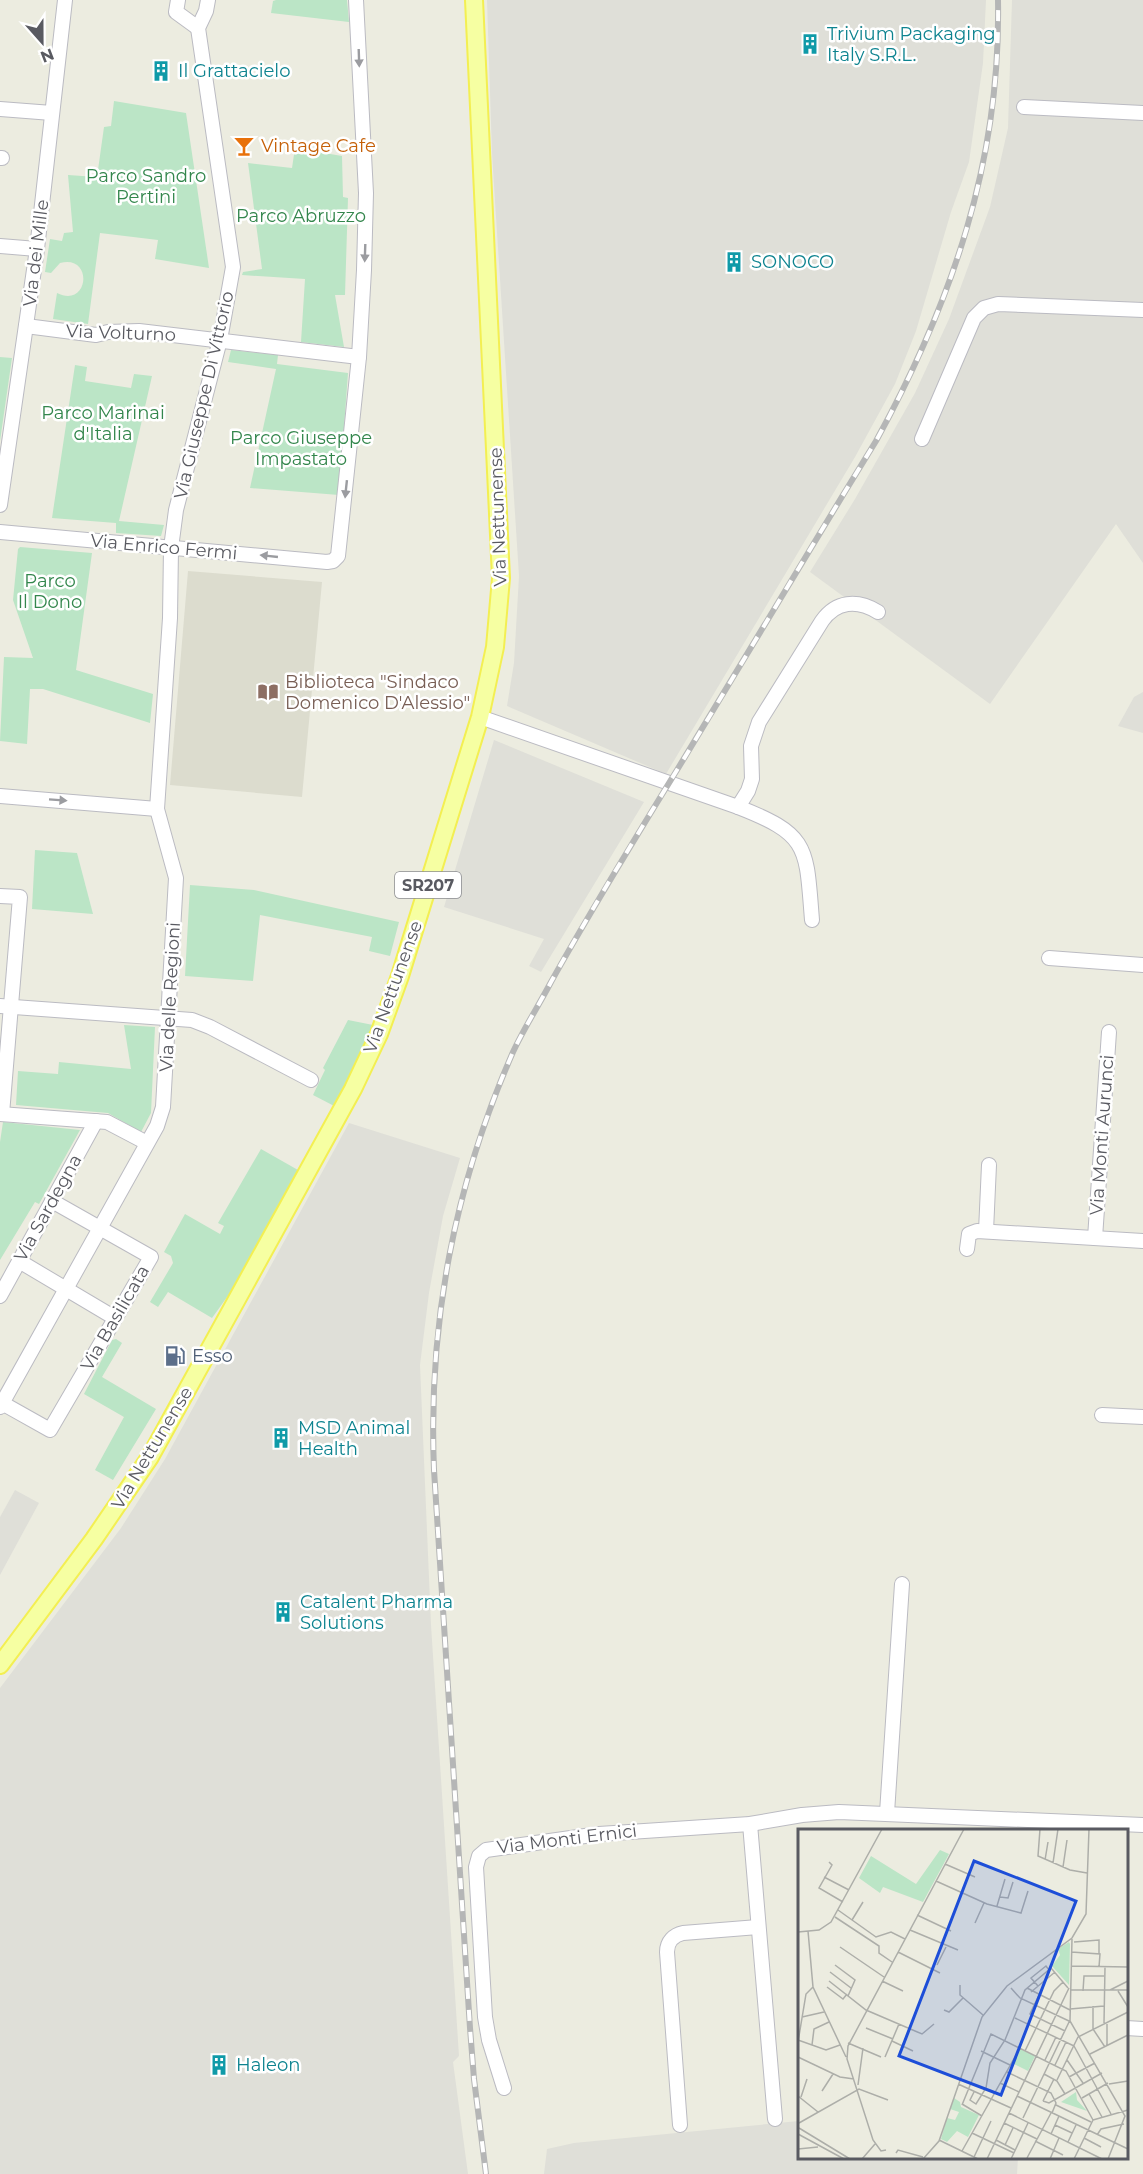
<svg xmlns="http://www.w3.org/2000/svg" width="1143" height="2174" font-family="Montserrat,sans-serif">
  <rect width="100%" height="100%" fill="#ecece0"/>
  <!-- industrial -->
  <g fill="#dfdfd8">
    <polygon points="487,0 986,0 983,63 969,162 951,212 916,331 895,384 855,457 666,774 507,706 514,663 519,576 492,154"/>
    <polygon points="1012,0 1143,0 1143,563 1116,524 990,704 810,572 855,499 915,393 949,319 990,207 1008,128"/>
    <polygon points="1143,692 1143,733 1118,726 1134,697"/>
    <polygon points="494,740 644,802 541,972 529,966 544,939 444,907"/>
    <polygon points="349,1123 460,1158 443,1216 429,1293 420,1365 431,1625 459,2056 453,2062 468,2174 0,2174 0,1688 121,1528 165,1459"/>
    <polygon points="15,1490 39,1503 0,1575 0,1517"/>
    <polygon points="799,2121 800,2158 1018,2158 1017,2174 544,2174 547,2149 574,2143"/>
  </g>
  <!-- education -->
  <polygon fill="#dcdcce" points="188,571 322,582 302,797 170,785"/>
  <!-- green -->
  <g fill="#bbe5c6">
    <polygon points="276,0 347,0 349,22 271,13 273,1"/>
    <path d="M114,101l72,12 23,155 -54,-9 3,-19 -58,-7 -12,91 -35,-5 4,-26c32,16 37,-39 3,-30l-9,10 -6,-1 5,-33 12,2 2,-8 9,-1 -5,-57 29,2 7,-50 7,-1z"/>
    <polygon points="295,148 342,156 343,197 348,198 345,295 335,295 344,347 301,342 305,279 242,275 243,272 262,269 248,163 292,168"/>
    <polygon points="231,350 278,355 277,364 348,373 339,495 250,488 276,369 228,362"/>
    <polygon points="0,357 12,358 0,441"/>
    <polygon points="75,365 87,367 85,381 131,388 134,374 152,376 119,521 164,525 161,536 116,533 116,523 52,518"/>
    <polygon points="20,547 92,553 76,670 153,694 150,723 43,689 30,689 27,744 0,741 4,657 33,658 13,600 18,549"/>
    <polygon points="35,850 77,853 93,914 32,909"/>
    <polygon points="190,885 254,890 399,922 390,956 369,951 372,937 260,915 253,981 185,976"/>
    <polygon points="348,1020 378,1026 338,1108 313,1095 325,1070 323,1068"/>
    <polygon points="124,1025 155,1027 151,1113 141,1132 108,1113 16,1105 18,1071 58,1074 59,1062 131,1069"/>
    <polygon points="3,1122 80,1130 39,1204 35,1202 0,1260 0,1142"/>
    <polygon points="261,1149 298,1170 243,1275 212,1318 168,1292 158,1307 150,1302 173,1263 171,1256 164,1252 185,1214 220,1234 224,1226 218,1223"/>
    <polygon points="116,1339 122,1343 102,1377 156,1409 113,1480 95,1470 124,1417 84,1394 112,1340"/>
  </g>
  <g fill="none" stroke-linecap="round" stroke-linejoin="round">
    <!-- minor casing -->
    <g stroke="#bbbbc2" stroke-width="16">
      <g id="minor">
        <polyline points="178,0 176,12 198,28"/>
        <polyline points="1024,107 1143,113"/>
        <polyline points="0,109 52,113"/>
        <polyline points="0,158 2,158"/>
        <polyline points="0,246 37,249"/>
        <polyline points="26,326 96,335 108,332 139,331 359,357"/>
        <polyline points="922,439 974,318 984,308 998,304 1143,310"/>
        <polyline points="0,505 37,249 65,0"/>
        <polyline points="0,532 327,562 333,561 338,556 359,357 364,270 366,193 356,0"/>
        <path d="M480,717l258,90c72,28 68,40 74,113"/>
        <polyline points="0,796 157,809"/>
        <path d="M738,807l10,-16 4,-12 -1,-33 8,-24 63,-101c14,-20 35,-22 56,-9"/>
        <polyline points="0,896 20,897 2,1114"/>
        <polyline points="1049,958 1143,965"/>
        <polyline points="0,1006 192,1020 210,1027 311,1080"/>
        <polyline points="0,1114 107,1122 147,1143"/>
        <polyline points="986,1231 989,1165"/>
        <polyline points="1095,1238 1109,1032"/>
        <polyline points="967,1249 969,1234 977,1231 1143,1241"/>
        <polyline points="19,1261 115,1318"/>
        <polyline points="0,1296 96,1121"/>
        <polyline points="2,1403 50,1430 151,1257 52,1201"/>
        <polyline points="0,1407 157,1126 163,1107 176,878 157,809 170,618 171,548 176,510 220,340 233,267 198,28 206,11 208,0"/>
        <polyline points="1102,1415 1143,1417"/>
        <polyline points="887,1813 902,1584"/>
        <polyline points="750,1824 775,2119"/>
        <polyline points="1126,2028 1143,2029"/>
        <polyline points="504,2088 489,2040 485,2017 476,1867 479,1856 486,1850 599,1834 750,1824 802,1815 839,1812 1143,1825"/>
        <path d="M680,2125l-13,-173c0,-11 7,-17 16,-19l75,-6"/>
      </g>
    </g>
    <!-- major casing -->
    <g stroke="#f3ef52" stroke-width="20">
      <polyline id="major" points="0,1665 94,1539 150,1457 353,1089 379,1034 400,976 480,717 495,647 501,578 474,0"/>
    </g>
    <!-- minor -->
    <use href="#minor" stroke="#fff" stroke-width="14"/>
    <!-- major -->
    <use href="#major" stroke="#f6ffa2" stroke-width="16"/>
    <!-- rail casing -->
    <g stroke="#b5b6b6" stroke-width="6">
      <path id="rail" d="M486,2174l-12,-95 -4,-51 -36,-558c-6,-147 20,-283 79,-418 11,-24 26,-47 38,-70 40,-72 83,-142 126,-212 67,-110 132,-220 199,-329 76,-139 125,-280 122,-441"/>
    </g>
    <!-- rail -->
    <use href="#rail" stroke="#fff" stroke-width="4" stroke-dasharray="11" stroke-linecap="butt"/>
  </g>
  <!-- one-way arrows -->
  <defs><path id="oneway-solid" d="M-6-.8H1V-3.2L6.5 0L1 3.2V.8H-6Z" transform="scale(1.5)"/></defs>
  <g fill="#9b9ca0">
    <use href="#oneway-solid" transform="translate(359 58) rotate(88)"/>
    <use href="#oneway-solid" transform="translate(365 253) rotate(92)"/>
    <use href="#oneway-solid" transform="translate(346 489) rotate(96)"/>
    <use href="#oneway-solid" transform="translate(269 556) rotate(-174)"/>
    <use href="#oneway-solid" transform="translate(58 800) rotate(4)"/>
  </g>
  <!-- icons -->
  <defs>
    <g id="building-bare" transform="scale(1.62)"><path d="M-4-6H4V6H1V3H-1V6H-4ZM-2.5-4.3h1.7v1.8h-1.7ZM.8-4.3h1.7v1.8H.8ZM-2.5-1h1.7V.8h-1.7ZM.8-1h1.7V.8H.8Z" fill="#0f9aa8" stroke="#fff" stroke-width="2.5" paint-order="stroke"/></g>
    <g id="bar-bare" transform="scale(1.62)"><path d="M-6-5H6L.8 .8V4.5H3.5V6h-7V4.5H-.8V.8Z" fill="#e8710a" stroke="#fff" stroke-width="2.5" paint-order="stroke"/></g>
    <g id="library-bare" transform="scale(1.62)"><path d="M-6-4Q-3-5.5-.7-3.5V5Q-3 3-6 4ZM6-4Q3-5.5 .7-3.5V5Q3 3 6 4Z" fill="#8d6e63" stroke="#fff" stroke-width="2.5" paint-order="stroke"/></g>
    <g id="fuel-bare" transform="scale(1.62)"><path d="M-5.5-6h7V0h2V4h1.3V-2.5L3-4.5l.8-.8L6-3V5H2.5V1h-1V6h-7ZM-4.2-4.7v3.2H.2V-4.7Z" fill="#5c6f8a" stroke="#fff" stroke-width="2.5" paint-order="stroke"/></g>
  </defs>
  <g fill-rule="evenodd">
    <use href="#building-bare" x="810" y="44"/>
    <use href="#building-bare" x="161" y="71"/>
    <use href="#bar-bare" x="244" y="146"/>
    <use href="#building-bare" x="734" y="262"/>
    <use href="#library-bare" x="268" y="692"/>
    <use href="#fuel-bare" x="175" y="1356"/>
    <use href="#building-bare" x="281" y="1438"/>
    <use href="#building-bare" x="283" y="1612"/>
    <use href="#building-bare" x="219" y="2065"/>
  </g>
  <g text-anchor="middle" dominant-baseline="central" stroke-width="5" stroke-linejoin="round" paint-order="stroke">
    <!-- shield labels -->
    <rect fill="#fff" stroke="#8b8c90" stroke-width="1.5" x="395" y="872" width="66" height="26" rx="4.5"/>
    <g font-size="16" font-weight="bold" fill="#595a61">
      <text x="428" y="885">SR207</text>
    </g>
    <!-- culture labels -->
    <g font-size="18" fill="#0d838f" stroke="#fff" text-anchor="start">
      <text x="827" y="34">Trivium Packaging<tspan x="827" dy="21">Italy S.R.L.</tspan></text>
      <text x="178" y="71">Il Grattacielo</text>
      <text x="751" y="262">SONOCO</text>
      <text x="298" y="1428">MSD Animal<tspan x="298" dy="21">Health</tspan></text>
      <text x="300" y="1602">Catalent Pharma<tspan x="300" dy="21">Solutions</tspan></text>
      <text x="236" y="2065">Haleon</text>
    </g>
    <!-- food labels -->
    <g font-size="18" fill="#c56008" stroke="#fff" text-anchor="start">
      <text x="261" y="146">Vintage Cafe</text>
    </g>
    <!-- park labels -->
    <g font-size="18" fill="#33864c" stroke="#fff">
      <text x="146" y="176">Parco Sandro<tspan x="146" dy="21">Pertini</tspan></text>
      <text x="301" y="216">Parco Abruzzo</text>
      <text x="103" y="413">Parco Marinai<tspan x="103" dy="21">d'Italia</tspan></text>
      <text x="301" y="438">Parco Giuseppe<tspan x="301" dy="21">Impastato</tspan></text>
      <text x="50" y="581">Parco<tspan x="50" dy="21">Il Dono</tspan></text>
    </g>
    <!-- street labels -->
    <g font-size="18" fill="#595a61" stroke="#fff">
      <text transform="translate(36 253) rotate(-83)">Via dei Mille</text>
      <text transform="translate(121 333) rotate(2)">Via Volturno</text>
      <text transform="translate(204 395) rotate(-77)">Via Giuseppe Di Vittorio</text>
      <text transform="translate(498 517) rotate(-92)">Via Nettunense</text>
      <text transform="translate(164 547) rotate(5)">Via Enrico Fermi</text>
      <text transform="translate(393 987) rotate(-70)">Via Nettunense</text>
      <text transform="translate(170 997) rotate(-87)">Via delle Regioni</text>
      <text transform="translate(1102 1135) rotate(-86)">Via Monti Aurunci</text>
      <text transform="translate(48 1208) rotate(-61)">Via Sardegna</text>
      <text transform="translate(115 1318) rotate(-60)">Via Basilicata</text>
      <text transform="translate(152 1448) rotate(-59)">Via Nettunense</text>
      <text transform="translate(567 1839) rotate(-7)">Via Monti Ernici</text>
    </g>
    <!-- education labels -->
    <g font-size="18" fill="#785e54" stroke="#fff" text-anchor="start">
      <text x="285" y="682">Biblioteca "Sindaco<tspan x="285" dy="21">Domenico D'Alessio"</tspan></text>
    </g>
    <!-- service labels -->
    <g font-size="18" fill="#4e5e75" stroke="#fff" text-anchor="start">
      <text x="192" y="1356">Esso</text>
    </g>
  </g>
  <!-- overview -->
  <g transform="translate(798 1829)">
    <rect width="330" height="330" fill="#ecece0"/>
    <path d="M142,21l9,4 -26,48 -40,-15 -3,6 -21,-15 12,-22 45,28zM271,113l1,2 -1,41 -17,-19 8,-11 -2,-6zM222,220l15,7 -7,15 -16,-8zM278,263l1,8 10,11 -26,-9zM156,269l6,4 1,5 18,8 -11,22 -11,-6 -10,11 -6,-3 6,-21 8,2 4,-8 -9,-3z" fill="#bbe5c6"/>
    <path fill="none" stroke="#adaea9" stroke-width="1.5" d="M242,0l-2,27 32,14 17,3M247,31l3,-18M31,33l3,3 -13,23 24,14M255,34l5,-34M147,35l30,13M265,38l4,-27M26,48l25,13M138,52l51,23 34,9 7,-22M202,68l8,1 5,-16M199,77l8,-27M40,81l38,27 15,-5 14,7M119,86l34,16M37,88l44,29v7l13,9M54,91l11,-18M177,94l9,-20M112,101l48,20M10,102l5,56 33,70M0,103l21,-2 12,-8 51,-93M274,110l-2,82 55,95 -17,43M276,113l25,-2v14M42,118l44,30M100,123l42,21M273,123l29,2 -1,13M37,136l20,15 -7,16M139,136l9,-18M273,137l57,1M32,143l21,16M31,152l37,29 56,24 12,-10M84,152l21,10M162,156v10l23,20M240,157l-7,-8 15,-12 3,4M29,158l16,12 4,-5M213,159l9,10 49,23M229,159l43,22M272,161h58M312,161l18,-9M285,162l1,-15h20M320,162l10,16M233,163l24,-20M241,166l-9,19 35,17M295,177v23l12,18M272,180l34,-3M146,181l5,2 14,-14M4,188l22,-5M217,189l59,28M309,193v24M306,194l1,-56M68,199l27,11M0,211l28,10 14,-5M94,212l21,10M0,213l8,-48 7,-7M50,214l33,14M14,216l2,-16 15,-7M276,217l37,68M183,222l29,14M227,222l29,-60 9,-9M292,225l38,-19M0,228l42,20 14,2M87,228l14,-33M247,231l11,-23M269,231l16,23M257,236l11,-23M209,243l44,21 5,10 -4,10M246,245l13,7 8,13M271,248l26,-14M259,251l21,-43 50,-25M202,254l19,9M160,255l53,24M311,255l19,-3M60,256l5,-37M24,262l11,-17M176,263l-4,8 6,4 10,-16 4,-25 15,-23 20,-50 26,-22 17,20M291,265l13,23M0,267l20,16M219,267l111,53M3,268l6,-18M284,269l26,-15M245,272l6,2 53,-30M245,272l11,-22M164,275l20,12M164,276l29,-71 75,37 27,49M258,276l35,17M211,284l93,46M225,289l47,-98M295,291l35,-10M1,294l60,-34 29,11M206,294l33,16M257,296l17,8M1,299l51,31M174,304l42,20M0,305l46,25M253,305l8,-18M299,306l4,-6 23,-5M286,309l17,9M141,311l39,19M198,311l19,10M237,312l28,14M270,313l8,-17M207,316l8,-17M0,320l20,-2M88,321l-5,1 -8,-11 -26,-81 1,-13 116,-217M164,322l58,-103M98,324l2,-3 25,7M176,328l17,-36M229,329l24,-45M64,330l13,-15M125,330l16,-18 43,-124 25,-31 65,-48 14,-24 3,-85M189,330l82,-171M213,330l17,-36M252,330l9,-21M276,330l19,-39"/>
    <path fill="#1d4ed8" fill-opacity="0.15" stroke="#1d4ed8" stroke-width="3" d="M176,32l102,40 -75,194 -102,-39z"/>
    <rect width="330" height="330" fill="none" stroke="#595a61" stroke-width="3"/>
  </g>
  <!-- north arrow -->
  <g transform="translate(42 42) rotate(159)" stroke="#ffffff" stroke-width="4.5" paint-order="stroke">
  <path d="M0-4.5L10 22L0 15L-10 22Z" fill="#595a61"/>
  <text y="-9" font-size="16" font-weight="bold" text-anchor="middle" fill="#595a61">N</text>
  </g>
</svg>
